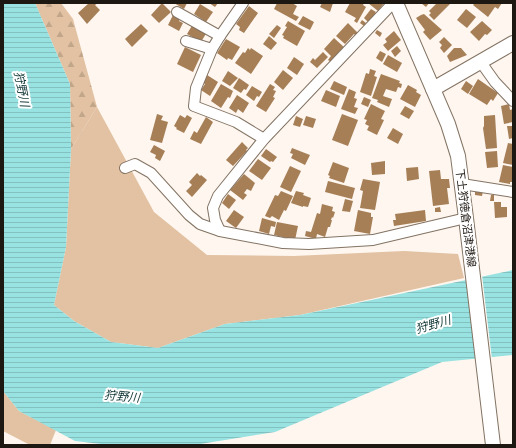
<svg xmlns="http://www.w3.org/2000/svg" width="516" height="448" font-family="Quicksand,'Noto Sans JP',sans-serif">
  <defs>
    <pattern id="forest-firs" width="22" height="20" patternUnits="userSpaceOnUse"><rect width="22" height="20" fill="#e2c2a2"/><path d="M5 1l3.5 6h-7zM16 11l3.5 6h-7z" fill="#c1a68a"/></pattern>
    <pattern id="water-rules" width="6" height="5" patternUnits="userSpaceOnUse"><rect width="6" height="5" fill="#98e2e1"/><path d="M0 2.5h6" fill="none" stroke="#83c1c0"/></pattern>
  </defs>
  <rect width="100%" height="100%" fill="#fef6ef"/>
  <!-- grass -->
  <g fill="#e2c2a2">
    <polygon points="97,107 154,212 207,255 294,256 404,251 458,254 464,278 300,315 225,324 158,348 111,342 74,321 54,305 66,247 71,149"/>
    <polygon points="3,391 19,411 56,430 50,445 30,445 3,431"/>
  </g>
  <!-- forest -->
  <polygon fill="url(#forest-firs)" points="35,3 61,3 73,19 97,107 71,149 70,84"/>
  <!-- water -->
  <polygon fill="url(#water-rules)" points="3,3 35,3 70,84 71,149 66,247 54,305 74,321 111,342 158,348 225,324 300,315 513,270 513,355 442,362 275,432 194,445 110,445 75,441 19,411 3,391"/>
  <!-- pier -->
  <polygon fill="#fef6ef" points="482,275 492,359 477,360 467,278"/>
  <!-- building -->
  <g fill="#a67f57">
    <polygon points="89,3 98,3 95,5 100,10 87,24 78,13"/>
    <polygon points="162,3 171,12 159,23 151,15"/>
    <polygon points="174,3 187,3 184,9"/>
    <polygon points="209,3 218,3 215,7"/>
    <polygon points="277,3 292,3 297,6 293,14 299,17 296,21 274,9"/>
    <polygon points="322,3 333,3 330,12 320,7"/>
    <polygon points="350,3 364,3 363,5 366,7 357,23 354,21 356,18 345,12"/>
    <polygon points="368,3 384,3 378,11"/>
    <polygon points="421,3 429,3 426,7"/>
    <polygon points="437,3 451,3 434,20 429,15 431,13 429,11"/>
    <polygon points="475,3 502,3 498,9 495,7 488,17 473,5"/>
    <polygon points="200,4 213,12 206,22 194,14"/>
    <polygon points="249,6 258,13 244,33 239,30 240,27 236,24"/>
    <polygon points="371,9 376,12 375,13 376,14 369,23 364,18"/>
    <polygon points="466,9 476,17 467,28 457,20"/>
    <polygon points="424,14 442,30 430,40 423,32 425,30 416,18 421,15"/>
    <polygon points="173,15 180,19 179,21 183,23 179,31 168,25"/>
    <polygon points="303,16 314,22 310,30 298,24"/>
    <polygon points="362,20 366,23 364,26 360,23"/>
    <polygon points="288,21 305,31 297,46 283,38 284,36 282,35 287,27 285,26"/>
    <polygon points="482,21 492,30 487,35 485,34 479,41 470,32"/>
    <polygon points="348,23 359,34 356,36 354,34 345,44 336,36"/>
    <polygon points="141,24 148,31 132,47 125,39"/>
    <polygon points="193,24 207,32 201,42 187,34"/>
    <polygon points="277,25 281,28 274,38 269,34"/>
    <polygon points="377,30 382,33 380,37 375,33"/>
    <polygon points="394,31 401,40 388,51 383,45 387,42 385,39"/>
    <polygon points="269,36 277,43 271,50 263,44"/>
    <polygon points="444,37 452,45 444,53 440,48 442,45 439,42"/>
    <polygon points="334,38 345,48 331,62 328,60 331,56 324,49"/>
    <polygon points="226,39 240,47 232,60 228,58 227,60 217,53"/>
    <polygon points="397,46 401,51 395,57 391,51"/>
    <polygon points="185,47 201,55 193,72 177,64"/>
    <polygon points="248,48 250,50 251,48 263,56 251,74 235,63 243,52 245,53"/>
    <polygon points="454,48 461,48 467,55 450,62 447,56"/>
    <polygon points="380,51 386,54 382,62 376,58"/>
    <polygon points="323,52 328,57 317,68 310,62 313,58 315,60"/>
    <polygon points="388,55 402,63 397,72 383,64"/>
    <polygon points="294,57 304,64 297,75 287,68"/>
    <polygon points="370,69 376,71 374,76 377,77 371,96 360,92 366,73 369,74"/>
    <polygon points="283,70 293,78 283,90 274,82"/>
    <polygon points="228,71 238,78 230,86 222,81"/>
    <polygon points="381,74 400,81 399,83 402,84 401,88 398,87 396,92 386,89 383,96 392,99 389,107 377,102 378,100 372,98"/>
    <polygon points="207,75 218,82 210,96 201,90 205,84 202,82"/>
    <polygon points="239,78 249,85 246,90 244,89 241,93 233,88"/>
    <polygon points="478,79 498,93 493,101 491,99 487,105 469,94"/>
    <polygon points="334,81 347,87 344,95 330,89"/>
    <polygon points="466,81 473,86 468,94 461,89"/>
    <polygon points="221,84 233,91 230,98 228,97 221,108 211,101"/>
    <polygon points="270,84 275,87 273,90 276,91 273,97 275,98 266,112 256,106"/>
    <polygon points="408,85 417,90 416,92 421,95 415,107 400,99"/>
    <polygon points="252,86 262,92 259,97 257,96 254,101 246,95"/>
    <polygon points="349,89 356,92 354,98 357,99 354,107 358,108 355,114 341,109"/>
    <polygon points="326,90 340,96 336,107 321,101"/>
    <polygon points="237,95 249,103 243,113 238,109 236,113 229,108"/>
    <polygon points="364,97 371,100 368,107 361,104"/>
    <polygon points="371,104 385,111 381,119 384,120 377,135 367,130 369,126 365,124 367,120 364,119"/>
    <polygon points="509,104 510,110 513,109 513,122 504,124 501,106"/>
    <polygon points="405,106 414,111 409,119 400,114"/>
    <polygon points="157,114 163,116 161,120 168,122 162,143 150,140"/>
    <polygon points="342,114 358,120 348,146 332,140"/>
    <polygon points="180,115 185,118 187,115 192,118 184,133 176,129 177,128 174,126"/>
    <polygon points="495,115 497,148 486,149 483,128 484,126 484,116"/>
    <polygon points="296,116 303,119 300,127 293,125"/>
    <polygon points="306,116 316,119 313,128 303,125"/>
    <polygon points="206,117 213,122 201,144 190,139 194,131 197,133"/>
    <polygon points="507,126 513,126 513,138 509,139"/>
    <polygon points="393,128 403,134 398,144 387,138"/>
    <polygon points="242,142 248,148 246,150 247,151 233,166 226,160"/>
    <polygon points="508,143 513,144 513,165 503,163"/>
    <polygon points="154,145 165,151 160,161 155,158 156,155 150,152"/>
    <polygon points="292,148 310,155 305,165 291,158 293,154 290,153"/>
    <polygon points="266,149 277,157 273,162 271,161 270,162 261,156"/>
    <polygon points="497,151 498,167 487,168 485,152"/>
    <polygon points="258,159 271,168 262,180 249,171"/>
    <polygon points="385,161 385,174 372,175 371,163"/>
    <polygon points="333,162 349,168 344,183 329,178 330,176 328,175"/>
    <polygon points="503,165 513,167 513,182 510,182 510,184 499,182"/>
    <polygon points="290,166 301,171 291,192 280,187"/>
    <polygon points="418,167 419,179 407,181 406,168"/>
    <polygon points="440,170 441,179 449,179 450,188 447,188 449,204 433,206 429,171"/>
    <polygon points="197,173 200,176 201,175 207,180 192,197 186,191 192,185 189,182"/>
    <polygon points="244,174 255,183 251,191 247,189 244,193 247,195 243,200 230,190"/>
    <polygon points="363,179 380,182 375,210 360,208 363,191 360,190"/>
    <polygon points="328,181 355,188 352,199 325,192"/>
    <polygon points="475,190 483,191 482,196 475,195"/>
    <polygon points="281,191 293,196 286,211 284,210 279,220 272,216 270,218 265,216 275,195 278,196"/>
    <polygon points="296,191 304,193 303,195 311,198 308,207 303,206 303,207 291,203"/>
    <polygon points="228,194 236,200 229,209 222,203"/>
    <polygon points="491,195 494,195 494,201 490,201"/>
    <polygon points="345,199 353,201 350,212 342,211"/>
    <polygon points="494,202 501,202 501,207 507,207 507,217 495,218"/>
    <polygon points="322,204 333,207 332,211 335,212 333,218 332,217 331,220 332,220 330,227 328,227 325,237 317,234 316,239 305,236 306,231 311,232 317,213 320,214"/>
    <polygon points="440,207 441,212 435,212 435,208"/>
    <polygon points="234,210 244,217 236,228 226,221"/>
    <polygon points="358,210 371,213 371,217 373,217 370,234 354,231"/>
    <polygon points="425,210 426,221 394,226 393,220 396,220 395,214"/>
    <polygon points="262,218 276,222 275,227 271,226 269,234 259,231"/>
    <polygon points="277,222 298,226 295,240 274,235"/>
  </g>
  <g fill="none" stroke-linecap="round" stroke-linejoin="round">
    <!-- minor casing -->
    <g stroke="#837363" stroke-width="12">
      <g id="minor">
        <polyline points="243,3 220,36 212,49 196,88 194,106 236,122 264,139"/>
        <polyline points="177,12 220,36"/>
        <polyline points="186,41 212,49"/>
        <polyline points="480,61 495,82 513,101"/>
        <polyline points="125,168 135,164 151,173 189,215 200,224 220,231 283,243 309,244 373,240 466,218"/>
        <polyline points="462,184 513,192"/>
        <polyline points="220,231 215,220 213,208 218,196 264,139 393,3"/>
      </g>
    </g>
    <!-- secondary casing -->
    <g stroke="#837363" stroke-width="16">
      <g id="secondary">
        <polyline points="396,3 448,124 458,156 466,218 493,445"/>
        <polyline points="433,89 513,43"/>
      </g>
    </g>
    <!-- minor -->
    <use href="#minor" stroke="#fff" stroke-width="10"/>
    <!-- secondary -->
    <use href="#secondary" stroke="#fff" stroke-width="14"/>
  </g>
  <g text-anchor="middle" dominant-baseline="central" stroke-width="4" stroke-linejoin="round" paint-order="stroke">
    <!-- street labels -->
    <g font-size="11" fill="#1e1812" stroke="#fff">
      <text transform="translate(466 218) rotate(83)">下土狩徳倉沼津港線</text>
    </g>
    <!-- water labels -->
    <g font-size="12" font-style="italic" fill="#133737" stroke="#fff">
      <text transform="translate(22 89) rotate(79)">狩野川</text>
      <text transform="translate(433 324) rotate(-16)">狩野川</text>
      <text transform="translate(122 396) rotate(5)">狩野川</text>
    </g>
  </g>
  <!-- border -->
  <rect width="516" height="448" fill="none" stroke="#1e1812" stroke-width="8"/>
</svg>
